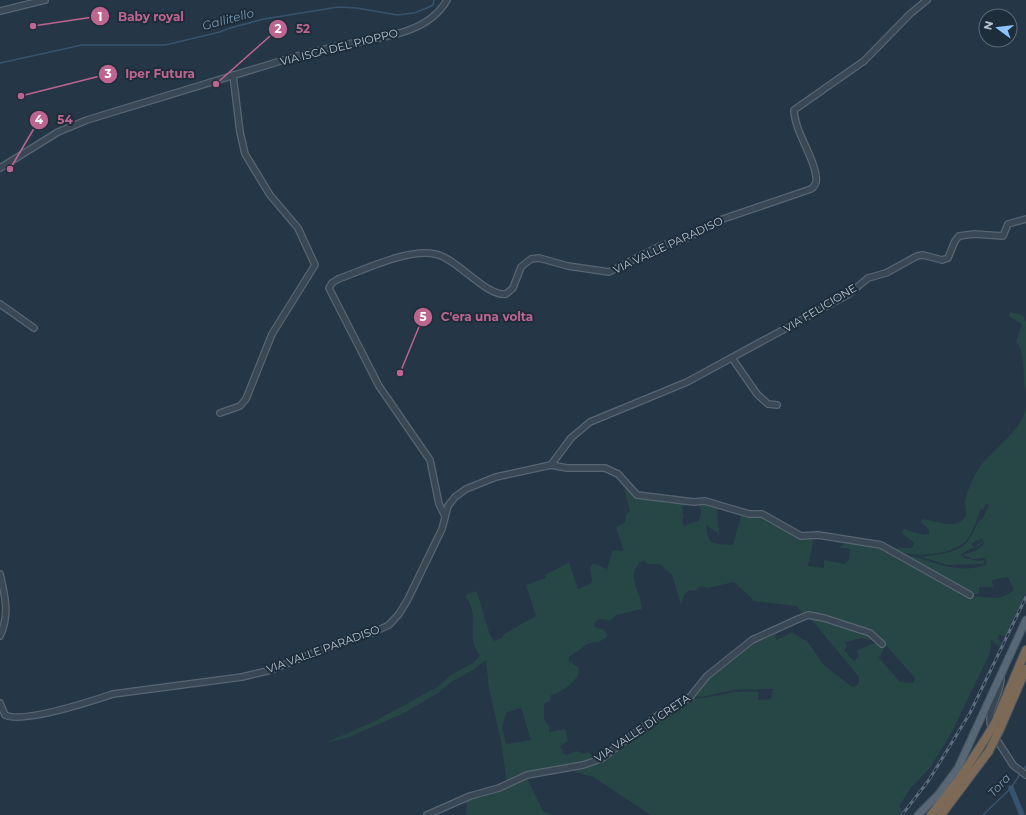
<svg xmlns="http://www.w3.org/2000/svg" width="1026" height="815" font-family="Montserrat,sans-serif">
  <rect width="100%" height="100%" fill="#253646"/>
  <!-- green -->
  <g fill="#274646" fill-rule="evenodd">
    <path d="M1010,312l13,3 3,7v70c-4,-15 0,-40 -10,-50l6,-18 -13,-8z"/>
    <path d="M1026,409v184l-21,44 -6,-3 -1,5 4,4 -3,4 -8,-8 -1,14 -38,79 -22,36 -20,21 -11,17 4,5 -3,4h-249l-58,-38 -28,-8 27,-6 97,-65c23,2 45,-10 69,-6v8l13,-1 2,-10 -40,1 -32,7 -9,-2 16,-19 44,-35 26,-10 -3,6 2,3 15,-8 5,4 10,5 17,24 28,22 4,-1 3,-3v-6l-49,-59 1,-2 66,22 -7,2 -8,-2 -17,4 2,5 -3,3 10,11 5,-5 -3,-5 15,-7 9,-1 4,7 -5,6 1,3 20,23 13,1 2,-5 -40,-45 -41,-15 -15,-3 -16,-1 -7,-8 -42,-5 -20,-19 -26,6 -7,-2 -6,5 -6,-1 -5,5 -3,10 -9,-30 -12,-11h-12l-5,-4c-20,14 -1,32 -1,49l-25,6 -7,6c-8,-2 -14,-4 -16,6l10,3 4,6 -9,6 -10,1 -20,14v4l10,7c3,11 -19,26 -28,27l-1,6 -6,3v14l5,8v6l16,-3 3,12 -8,5 4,8 3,1 10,-4 6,3 5,-2 5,4 -2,4 -21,6 -44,7 -19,10 -6,-42 -12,-52 -3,-29 -13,10 -22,12 -13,11 -36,21 -53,23 -24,6 50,-22 62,-34 14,-12 22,-12 7,-7c-13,-19 -4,-27 -8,-46 -1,-5 -4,-10 -7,-14l10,-5 2,1 12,40 5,9 8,-3 2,-4 32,-18 -10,-31 20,-7 -1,-3 24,-13 9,27 12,-5 2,-3 -2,-13 3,-5 14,6 6,-19 11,1 -8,-24 9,-5 1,-8 4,-3 -7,-27 12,9 57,9 -10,5 2,11 -2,1 2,7 15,-6c3,-7 3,-12 -3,-18l21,6 2,26 -13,-9c2,22 7,18 27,20l9,-33 21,4 20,11 29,10 1,6 -5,23 16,2v-8l21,4 4,-4 1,-10 -2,-2h-9l11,-8 25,6 13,5 84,45 23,2 7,-1 12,-7 -6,-13 -16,3 1,7h-14v7h-6l-74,-41c29,5 56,23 86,12l2,-3 -3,-4 -11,1 -10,-4 14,-5 7,-6 -2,-6 -11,6 3,3 8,-6v2c-6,6 -17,6 -21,12l3,3 14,3 6,-1 1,2 -3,2 -35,1 -25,-8c15,-3 38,-3 48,-19 4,-6 6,-13 10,-19l2,1 7,-15 -3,-2 -3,7 -2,-1c-4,9 -7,20 -12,28 -13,21 -63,21 -81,11h24l2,-5 -12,-10 1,-4 21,6 5,-1v-4l-8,-8 1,-3c12,1 29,10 39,2 8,-6 4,-11 4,-19 1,-7 4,-14 7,-21 11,-28 45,-42 54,-72zM521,708l10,32 -25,4 -4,-17 4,-14z"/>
    <polygon points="526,776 543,811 554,815 466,815 467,804 463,801"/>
  </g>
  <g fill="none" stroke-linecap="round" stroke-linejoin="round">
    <!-- stream -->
    <g stroke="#37546e" stroke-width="1.5">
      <polyline points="0,63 82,45 165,45 220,32 230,28 264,19 338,7 357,8 397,15 414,13 427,8 433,5 434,0"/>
      <polyline points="1023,770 1026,766"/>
      <polyline points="983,815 1011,788 1020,774"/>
    </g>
    <!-- canal -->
    <polyline stroke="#37546e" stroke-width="5.5" points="1011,788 1022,815"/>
    <!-- minor casing -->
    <g stroke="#586572" stroke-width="8">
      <g id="minor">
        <polyline points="0,11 45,0"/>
        <path d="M0,168l58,-36 29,-12 210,-64c17,-4 34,-9 51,-12 34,-7 80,-10 99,-44"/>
        <polyline points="0,304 34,328"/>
        <polyline points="732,358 757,394 768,404 777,405"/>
        <polyline points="220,413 240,406 246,399 272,334 315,265 298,228 270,195 245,154 240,132 233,75"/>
        <polyline points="551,465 567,468 605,468 618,474 637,495 694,502 705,501 749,514 762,514 801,536 818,535 881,545 970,595"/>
        <path d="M445,516l-6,-12 -9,-44 -51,-74 -47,-92 -3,-6 3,-5 6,-4c26,-9 71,-31 97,-25 22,4 51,43 71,40l7,-6 8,-21 10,-8 8,-1 29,8 41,6 51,-26 25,-7 35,-19 91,-31c4,-3 6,-8 5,-13 -2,-20 -21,-43 -22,-66l70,-49 46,-47 17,-14"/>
        <path d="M0,574c5,22 10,40 0,62"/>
        <path d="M0,703l5,12c19,9 87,-14 108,-21l129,-17 29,-7 83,-33 20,-5 15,-7 10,-11 9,-15 34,-70 6,-23 7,-9 11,-8 30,-12 55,-12 20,-27 19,-16 97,-40 162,-88 19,-16 18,-5 31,-17 6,-1 19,5 6,-2 7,-17 4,-5 15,-2 29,2 5,-12 18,-5"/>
        <path d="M992,729c-8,-17 10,-34 9,-52"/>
        <polyline points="995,737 1013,765 1026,775"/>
        <polyline points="427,815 470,796 499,788 527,775 583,765 601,759 661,713 690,697 707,676 752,640 796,620 808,615 824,618 870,633 882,644"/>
      </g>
    </g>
    <!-- major casing -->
    <g stroke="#43515e" stroke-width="9">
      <polyline id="major" points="918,815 938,795 958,768 1026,620"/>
    </g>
    <!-- highway casing -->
    <g stroke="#44525f" stroke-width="10">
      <g id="highway">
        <polyline points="995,723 1026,650"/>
        <polyline points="1000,729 1026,669"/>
        <polyline points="931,815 960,778 984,741"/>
        <polyline points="941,815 989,751"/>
      </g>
    </g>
    <!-- minor -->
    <use href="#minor" stroke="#3a4855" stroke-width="5.5"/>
    <!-- major -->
    <use href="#major" stroke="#586775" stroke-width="7"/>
    <!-- highway -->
    <use href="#highway" stroke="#7c6956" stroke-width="8"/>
    <!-- rail casing -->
    <g stroke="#5b6c7c" stroke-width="3">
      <polyline id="rail" points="902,815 929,780 970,713 1026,597"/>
    </g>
    <!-- rail -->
    <use href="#rail" stroke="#1e2d3a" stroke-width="1.5" stroke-dasharray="4.5" stroke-linecap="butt"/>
    <!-- highway-bridge casing -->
    <g stroke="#44525f" stroke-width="10" stroke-linecap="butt">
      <g id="highway-bridge">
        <polyline points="984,741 995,723"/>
        <polyline points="989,751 1000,729"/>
      </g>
    </g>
    <!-- highway-bridge -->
    <use href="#highway-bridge" stroke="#7c6956" stroke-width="8"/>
  </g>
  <g text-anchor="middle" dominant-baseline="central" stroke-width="4" stroke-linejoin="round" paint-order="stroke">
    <!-- street labels -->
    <g font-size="11" fill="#b7c2ce" stroke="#1e2d3a">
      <text transform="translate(339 47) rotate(-14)">VIA ISCA DEL PIOPPO</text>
      <text transform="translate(668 245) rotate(-25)">VIA VALLE PARADISO</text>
      <text transform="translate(820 308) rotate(-31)">VIA FELICIONE</text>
      <text transform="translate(323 649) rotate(-20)">VIA VALLE PARADISO</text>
      <text transform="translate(642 728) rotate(-34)">VIA VALLE DI CRETA</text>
    </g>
    <!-- water labels -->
    <g font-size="12" font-style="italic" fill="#7596b4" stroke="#1e2d3a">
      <text transform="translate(228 19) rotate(-15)">Gallitello</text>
      <text transform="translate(999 785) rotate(-48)">Tora</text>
    </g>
  </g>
  <!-- callouts -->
  <path fill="none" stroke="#bd648f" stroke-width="1.5" d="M33 26L100 16M216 84L278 29M21 96L108 74M10 169L39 120M400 373L423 317"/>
  <g fill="#bd648f" stroke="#1e2d3a" stroke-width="1.5">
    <circle cx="33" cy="26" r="4"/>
    <circle cx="216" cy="84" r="4"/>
    <circle cx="21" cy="96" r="4"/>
    <circle cx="10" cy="169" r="4"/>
    <circle cx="400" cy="373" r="4"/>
    <circle cx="100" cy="16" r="10"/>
    <circle cx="278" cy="29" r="10"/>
    <circle cx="108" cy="74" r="10"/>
    <circle cx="39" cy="120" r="10"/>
    <circle cx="423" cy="317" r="10"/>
  </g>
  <g font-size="12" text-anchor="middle" font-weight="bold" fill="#fff">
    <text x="100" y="21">1</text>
    <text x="278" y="33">2</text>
    <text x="108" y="78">3</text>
    <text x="39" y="124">4</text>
    <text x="423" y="321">5</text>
  </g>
  <g font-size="12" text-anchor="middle" font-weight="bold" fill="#bd648f" stroke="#1e2d3a" stroke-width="4" stroke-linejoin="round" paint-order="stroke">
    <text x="151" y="21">Baby royal</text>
    <text x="303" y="33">52</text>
    <text x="160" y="78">Iper Futura</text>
    <text x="65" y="124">54</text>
    <text x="487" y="321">C'era una volta</text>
  </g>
  <!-- north arrow -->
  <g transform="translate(998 28) rotate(285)"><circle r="19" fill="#1e2d3a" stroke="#5b6975"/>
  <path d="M0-3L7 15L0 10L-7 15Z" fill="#8bc4ff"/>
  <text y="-6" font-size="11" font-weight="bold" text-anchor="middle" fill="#b7c2ce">N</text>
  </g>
</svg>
